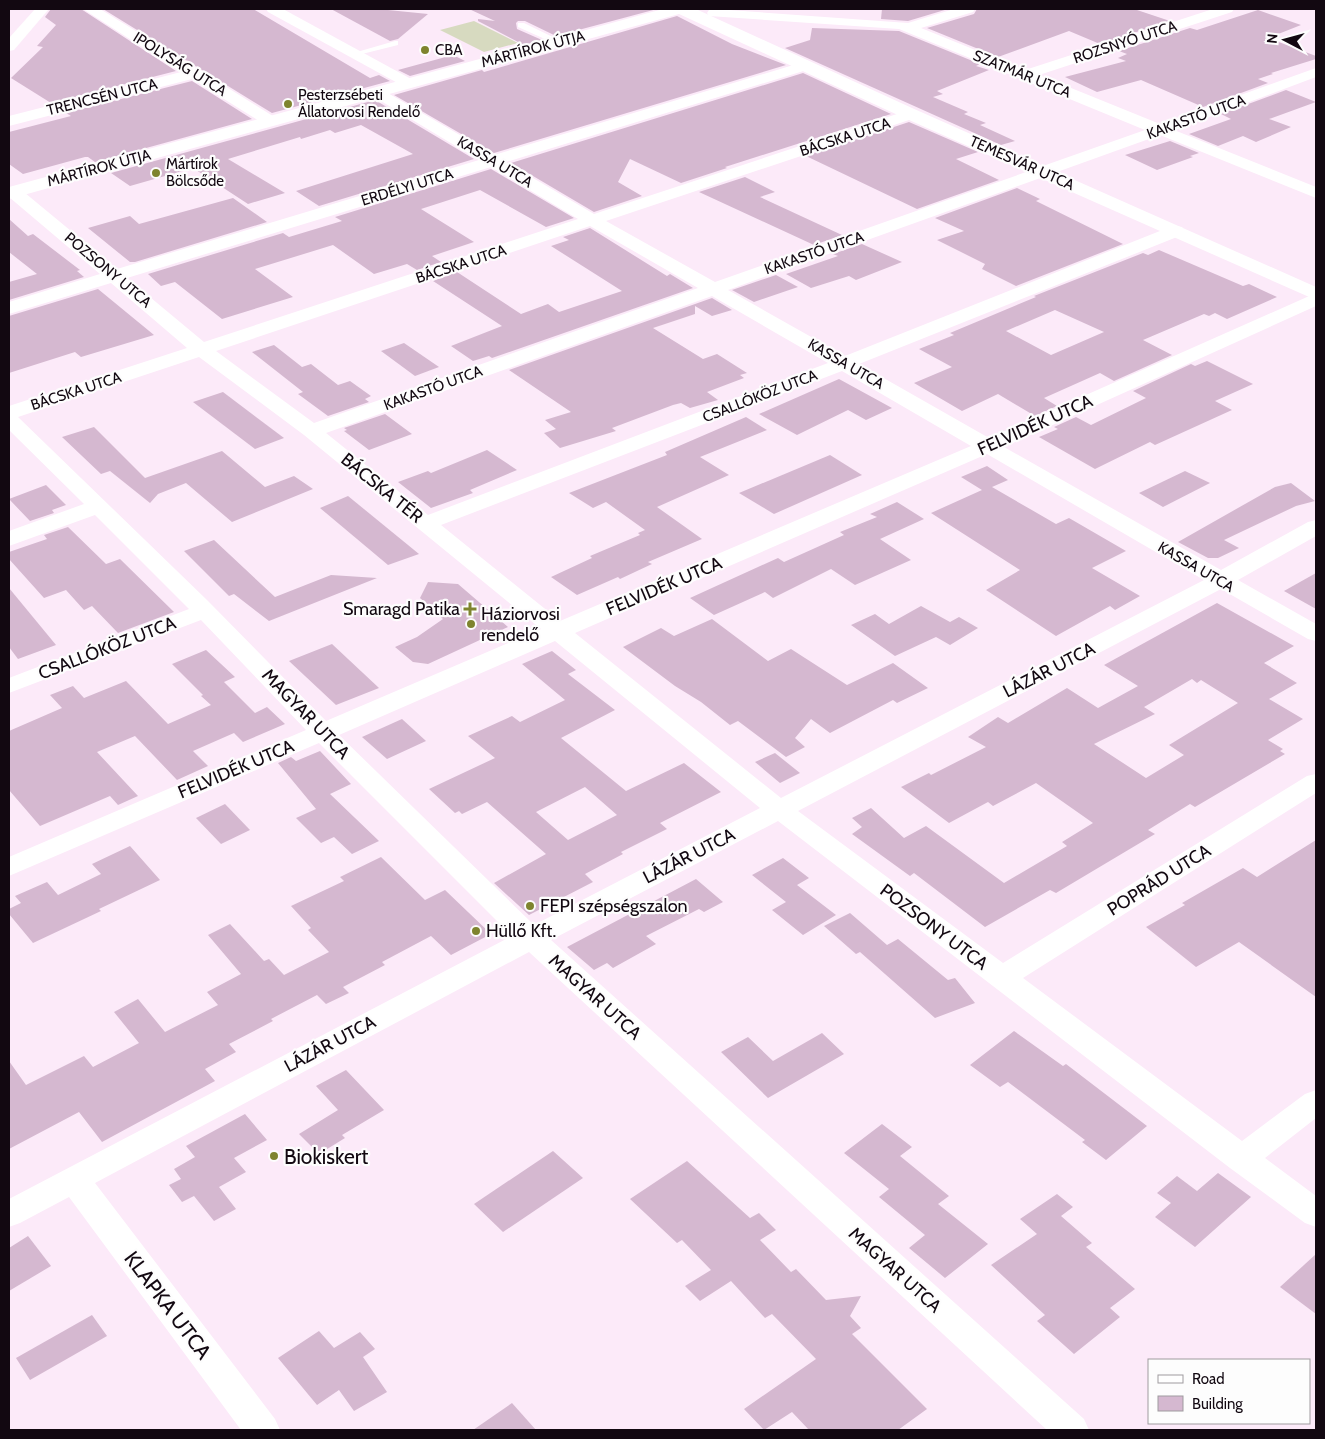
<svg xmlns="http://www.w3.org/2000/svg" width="1325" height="1439" font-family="Cabin,sans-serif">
  <rect width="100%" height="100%" fill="#fceaf9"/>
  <!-- green -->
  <polygon fill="#d7dac0" points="474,21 518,43 484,52 440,30"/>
  <!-- building -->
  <g fill="#d5b8d0" fill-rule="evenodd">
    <polygon points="51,9 81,9 176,71 51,103 11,78 43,47 37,46 56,25 45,17"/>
    <polygon points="103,9 253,9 370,78 379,75 390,81 272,113"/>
    <polygon points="331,9 378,9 428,14 398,39 390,41"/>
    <polygon points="469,9 657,9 556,36 525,21 518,21 516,23 517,29 542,40 524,45 478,21 478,19 495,21"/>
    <polygon points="882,9 948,9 908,21 881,19"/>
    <polygon points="977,9 1134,9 1170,21 1100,44 1069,31 998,57 927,28 974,14"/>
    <polygon points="1258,10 1301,25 1268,38 1316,56 1316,59 1271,73 1273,74 1258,79 1268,83 1203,107 1141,80 1097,92 1065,77 1126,61 1118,58 1127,54 1119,51 1190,28 1197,30"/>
    <polygon points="677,16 732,44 786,65 494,153 394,95 482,70 484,72"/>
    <polygon points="812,28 899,31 980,64 976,66 989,70 937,91 943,94 933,97 968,112 964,114 986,123 980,125 1015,141 1001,145 785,48 810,40"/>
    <polygon points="453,55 465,61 410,76 398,70"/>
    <polygon points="803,73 891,114 725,167 727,168 681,183 630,159 618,182 642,196 594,212 511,163"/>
    <polygon points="192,81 252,119 95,162 88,157 85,157 23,174 9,164 9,132 71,116 66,113"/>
    <polygon points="1286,90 1316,102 1269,119 1291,127 1256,142 1243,136 1218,146 1189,134 1231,119 1221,114"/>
    <polygon points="375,100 474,159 319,206 296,191 413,154 361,125 335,133 330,130 301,139 300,137 228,159 285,193 248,204 193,168 130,186 111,173"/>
    <polygon points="909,122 978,152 956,159 999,180 917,209 806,156"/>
    <polygon points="1170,141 1199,153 1190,156 1193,157 1157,170 1125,155"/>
    <polygon points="491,169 574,218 546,227 480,190 421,209 474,242 432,256 441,262 417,270 407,264 374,274 333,245 255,269 293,297 222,319 175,282 161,286 148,274 283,233 289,237 342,221 335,217"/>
    <polygon points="745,177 775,192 760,197 842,235 814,245 699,192"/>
    <polygon points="1017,188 1040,199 1036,201 1123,244 1016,286 982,269 985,264 937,240 964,231 935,218"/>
    <polygon points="233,198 267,222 135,262 130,262 88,228 130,216 139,224"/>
    <polygon points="9,219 28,236 33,234 80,270 77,271 84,277 9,300 9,282 37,274 9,252"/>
    <polygon points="590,228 667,276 670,274 693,288 492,358 489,356 473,361 451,346 502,326 433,281 457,272 521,314 548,304 559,312 622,291 551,246 569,240 563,237"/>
    <polygon points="862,244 902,262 856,280 849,276 811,288 786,274 838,256 833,254"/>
    <path d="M1159,250l84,36 6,-2 28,13 -50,22 -12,-6 -6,3 -5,-2 -61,26 29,15 -58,26 -14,-8 -56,25 13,8 -22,10 -37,-22 -36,17 -48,-28 38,-16 -33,-18 35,-14 -4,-2 86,-36 -2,-1 109,-43 5,2zM1055,310l49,22 -53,23 -45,-24z"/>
    <polygon points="776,275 798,287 754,302 732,290"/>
    <polygon points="98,289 154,335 81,357 75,352 9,373 9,316"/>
    <polygon points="712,298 732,310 712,316 695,306 695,314 653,328 703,359 717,354 747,373 740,375 744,378 707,392 718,400 690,408 681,403 673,405 612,428 616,431 560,448 544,433 556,429 545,420 571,412 509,370"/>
    <polygon points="404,343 439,367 415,376 381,351"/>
    <polygon points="274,345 302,367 311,364 338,385 350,381 371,396 365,399 369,402 328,416 298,394 303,392 252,352"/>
    <polygon points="1207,361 1253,384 1215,401 1232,410 1155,445 1150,442 1095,469 1039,437 1058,429 1054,427 1076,417 1091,425 1146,398 1133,391 1191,364 1195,366"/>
    <polygon points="839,379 892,408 866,420 848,410 797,435 759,414"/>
    <polygon points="223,392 284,438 255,449 193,402"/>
    <polygon points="385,414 412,434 369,450 344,431 347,430 344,428"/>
    <polygon points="746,417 767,430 700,457 729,475 657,507 702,539 648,562 652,564 620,579 618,577 577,595 551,577 592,558 590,556 640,535 638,533 645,530 606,502 593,508 569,493 667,455 665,452"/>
    <polygon points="94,427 145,478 222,451 265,487 294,476 313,489 232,522 186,483 158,494 150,503 110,471 101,474 62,437"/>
    <polygon points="487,450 517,470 470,490 473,493 431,508 398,482 428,471 431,473"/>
    <polygon points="830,455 862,475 774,514 739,493"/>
    <polygon points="987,466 1008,480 992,487 1056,524 1069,518 1126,551 1092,568 1140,596 1115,610 1110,606 1056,636 986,590 1020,570 931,513 982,490 961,477"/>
    <polygon points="1185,471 1210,483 1163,507 1139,493"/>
    <polygon points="1291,483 1315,501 1296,506 1224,540 1239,548 1218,558 1208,558 1178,542 1275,487"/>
    <polygon points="46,485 66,505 52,510 54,513 30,521 9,499"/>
    <polygon points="348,496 419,554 388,565 320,508"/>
    <polygon points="897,502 924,519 880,539 911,560 855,585 831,569 773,598 765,592 714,615 690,598 778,558 784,562 844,535 840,532 877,517 870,514"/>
    <polygon points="68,527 106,564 120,559 174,612 118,633 92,606 84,610 66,590 44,598 9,559 9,552 47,539 44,535"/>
    <polygon points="214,540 275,597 331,575 377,578 269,621 234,594 229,596 184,551"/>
    <polygon points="1316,573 1316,609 1284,591"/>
    <polygon points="428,582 458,584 508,627 428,664 413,662 395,647 417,637 443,619 420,598"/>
    <polygon points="9,588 56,645 18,659 9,647"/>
    <path d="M1217,603l77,43 -30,17 33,20 -28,16 34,20 -35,21 15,9 -3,2 5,3 -90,53 -5,-3 -42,26 7,4 -99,59 -6,-3 -65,37 -71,-54 -4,3 -58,-42 10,-7 -10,-9 19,-10 33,30 22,-12 78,57 63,-37 -5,-4 31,-19 -57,-40 -43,23 -5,-4 -39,21 -48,-36 28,-14 2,2 55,-28 -18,-10 30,-20 10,6 59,-35 31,20 40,-22 -34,-21zM1192,679l5,4 4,-3 37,23 -69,42 15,10 -38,23 -52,-34 61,-30 -11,-7z"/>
    <polygon points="921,606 950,622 959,617 978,628 950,645 936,637 895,656 851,625 875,614 889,624"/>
    <polygon points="712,619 768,661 791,649 847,685 893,663 928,688 897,703 893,700 830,733 811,719 795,738 805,747 786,757 738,721 730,725 701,702 675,686 623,647 661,628 674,636"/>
    <polygon points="332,644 379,688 336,705 289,661"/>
    <polygon points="206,650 235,677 224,682 255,713 267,707 285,724 243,742 234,733 193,751 208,766 177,780 135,736 97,752 138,796 118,805 110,796 40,826 9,790 9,731 62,708 50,695 73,686 84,698 126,681 168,724 211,705 201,696 203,695 172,664"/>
    <path d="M552,651l24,19 -8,4 47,36 -54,28 65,53 58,-28 37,29 -61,31 7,6 -46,23 2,2 -38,20 8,8 -64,33 -35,-32 52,-29 -59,-52 -25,12 -3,-3 -4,2 -26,-24 66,-31 -27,-22 44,-20 8,6 45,-22 -43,-36zM585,787l32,28 -49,25 -32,-28z"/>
    <polygon points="402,719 426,741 387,759 362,737"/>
    <polygon points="320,751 351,784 330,794 379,841 352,854 334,837 321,843 296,818 316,809 278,763 291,757 296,761"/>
    <polygon points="775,753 800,773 780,783 755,762"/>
    <polygon points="225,804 250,830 221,844 196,818"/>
    <polygon points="1316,840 1316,997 1239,942 1196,967 1146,927 1185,905 1182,903 1243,868 1257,877"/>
    <polygon points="130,846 160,880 99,909 101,911 33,943 9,914 9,909 21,903 15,896 47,882 58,895 101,874 92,864"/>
    <polygon points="381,857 425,900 445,890 491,934 451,955 431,936 382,962 385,965 343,987 349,993 326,1004 317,995 271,1019 273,1021 229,1044 236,1052 205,1069 215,1081 102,1142 79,1112 9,1149 9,1061 26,1085 84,1056 93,1067 139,1043 114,1012 138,999 165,1032 218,1005 207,992 241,974 208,935 230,924 264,961 269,959 284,975 329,952 308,930 311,928 291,906 344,881 340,877"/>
    <polygon points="783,858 809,878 797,885 836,915 803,935 772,910 786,902 752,875"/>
    <polygon points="696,879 723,902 704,912 699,909 646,936 656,944 613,968 607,963 594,970 567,947"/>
    <polygon points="850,913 887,945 898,939 948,980 955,978 975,1003 935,1018 860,952 856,954 824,926"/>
    <polygon points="1014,1031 1063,1066 1066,1064 1147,1126 1106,1160 1082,1142 1085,1140 1008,1082 1000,1087 970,1065"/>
    <polygon points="822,1033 844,1054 768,1098 721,1052 748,1037 773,1061"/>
    <polygon points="346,1070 384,1110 342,1135 345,1138 319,1154 299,1134 338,1110 316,1086"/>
    <polygon points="245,1114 267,1140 234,1158 246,1172 219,1187 236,1209 214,1221 194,1196 182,1202 169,1185 181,1179 174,1169 195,1157 186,1146"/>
    <polygon points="882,1124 912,1147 900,1156 949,1196 938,1204 988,1244 945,1278 909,1248 925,1235 879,1197 889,1189 844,1153"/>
    <polygon points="553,1151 583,1178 503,1232 474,1204"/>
    <polygon points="687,1161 750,1218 759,1213 776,1230 760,1240 791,1272 796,1269 826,1300 861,1296 850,1316 861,1328 852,1334 927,1409 898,1430 809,1430 792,1412 764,1430 744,1409 816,1359 772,1314 765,1318 731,1281 700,1301 685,1286 711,1270 682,1240 677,1243 630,1199"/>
    <polygon points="1218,1173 1251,1197 1195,1247 1155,1217 1171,1203 1157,1193 1177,1176 1197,1191"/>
    <polygon points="1057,1194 1073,1207 1061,1216 1092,1243 1086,1247 1135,1289 1110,1308 1120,1317 1074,1354 1037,1321 1045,1315 991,1265 1037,1234 1020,1219"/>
    <polygon points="28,1236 51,1266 9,1291 9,1248"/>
    <polygon points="1316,1254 1316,1314 1280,1287"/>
    <polygon points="92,1315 107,1336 30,1380 16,1358"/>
    <polygon points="319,1331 334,1348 360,1332 375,1349 363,1357 387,1392 354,1411 339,1390 317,1405 278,1358"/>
    <polygon points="512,1403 536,1430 473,1430"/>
  </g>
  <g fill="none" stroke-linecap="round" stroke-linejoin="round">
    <!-- lane -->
    <g fill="#fff" fill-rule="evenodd">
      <polygon points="518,23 524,23 563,42 556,44 518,27"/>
      <polygon points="395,41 398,41 398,45 354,56 350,54"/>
    </g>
    <!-- street -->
    <g fill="#fff" fill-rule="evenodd">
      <polygon points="35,9 49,9 14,50 9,51 9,38"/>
      <polygon points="83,9 100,9 196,68 201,70 204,73 276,118 278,121 276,124 264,124 192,79 9,126 9,116 181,72"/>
      <polygon points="266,9 283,9 413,80 416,83 413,86 403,86 268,12"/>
      <path d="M715,9l193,14 46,-14h21l-2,3 -52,16 104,42 188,-61h21l-2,3 -193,63 121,49 156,-56v9l-142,53 142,57v11l-156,-63 -432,155 117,66 325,-129 6,-1 6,1 3,4 -3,4 -323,129 130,74 327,-145v13l-312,141 217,123 87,-48 8,-2v16l-78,44 78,44v17l-8,-2 -87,-50 -423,222 205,152 304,-187 9,-2v19l-293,185 219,163 63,-47 11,-4v28l-51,40 51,38v31l-11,-4 -75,-55 -452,-347 -227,119 533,479 5,11h-42l-518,-478 -434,231 180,236 5,11h-39l-172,-233 -49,26 -11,4v-28l503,-263 -193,-193 -310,133v-19l297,-127 -105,-110 -192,73v-15l180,-69 -94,-94 -86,31v-15l75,-27 -75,-74v-24l178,-58 -76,-65 -102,31v-12l91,-28 -91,-77v-9h10l98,81 362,-109 -108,-65 -3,-3 3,-3h10l113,66 306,-92h10l3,3 -3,3 -304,93 88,52 312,-103h12l2,3 -2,3 -312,104 109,61 430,-152 -246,-101 -190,-13 -2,-3 2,-3zM491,167l87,52 -374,123 -77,-64zM590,226l108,62 -384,135 -98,-72zM712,296l116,67 -400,152 -102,-82zM199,357l105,78 237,194 -215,92 -119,-121 -189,-183zM842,371l129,75 -411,175 -119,-96zM987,454l217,126 -423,218 -206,-165zM555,641l205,167 -226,117 -195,-190z"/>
    </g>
    <!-- secondary -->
    <polygon fill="#fff" fill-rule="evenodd" points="663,9 698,10 912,108 1316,287 1316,300 900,116 679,14 9,199 9,187"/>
  </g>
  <!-- markers -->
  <g fill="#7e842e" stroke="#fdfdfd" stroke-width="2">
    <circle cx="425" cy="50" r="5"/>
    <circle cx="288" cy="104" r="5"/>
    <circle cx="156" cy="173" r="5"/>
    <path d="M467.5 601.5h5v5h5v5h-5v5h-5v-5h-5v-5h5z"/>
    <circle cx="471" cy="624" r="5"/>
    <circle cx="530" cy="906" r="5"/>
    <circle cx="476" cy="931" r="5"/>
    <circle cx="274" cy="1156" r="5"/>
  </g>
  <g text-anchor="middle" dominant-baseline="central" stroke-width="4.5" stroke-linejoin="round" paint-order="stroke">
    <!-- far-street labels -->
    <g font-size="15" fill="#120811" stroke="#fdfdfd">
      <text transform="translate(1125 42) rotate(-18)">ROZSNYÓ UTCA</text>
      <text transform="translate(533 49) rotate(-15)">MÁRTÍROK ÚTJA</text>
      <text transform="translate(180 64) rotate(32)">IPOLYSÁG UTCA</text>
      <text transform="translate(1022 74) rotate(22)">SZATMÁR UTCA</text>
      <text transform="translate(102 97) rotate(-14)">TRENCSÉN UTCA</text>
      <text transform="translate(1196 117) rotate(-20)">KAKASTÓ UTCA</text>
      <text transform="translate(845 137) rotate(-18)">BÁCSKA UTCA</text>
      <text transform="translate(495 162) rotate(31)">KASSA UTCA</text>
      <text transform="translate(1022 163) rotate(24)">TEMESVÁR UTCA</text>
      <text transform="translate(99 168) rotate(-15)">MÁRTÍROK ÚTJA</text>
      <text transform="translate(407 187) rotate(-17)">ERDÉLYI UTCA</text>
      <text transform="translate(814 253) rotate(-19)">KAKASTÓ UTCA</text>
      <text transform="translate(461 264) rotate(-18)">BÁCSKA UTCA</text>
      <text transform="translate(108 270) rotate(40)">POZSONY UTCA</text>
      <text transform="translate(846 364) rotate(30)">KASSA UTCA</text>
      <text transform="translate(433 388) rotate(-20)">KAKASTÓ UTCA</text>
      <text transform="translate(76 391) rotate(-18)">BÁCSKA UTCA</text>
      <text transform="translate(760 396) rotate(-21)">CSALLÓKÖZ UTCA</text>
      <text transform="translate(1196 567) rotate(30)">KASSA UTCA</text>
    </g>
    <!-- far-poi labels -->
    <g font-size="15" fill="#120811" stroke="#fdfdfd" text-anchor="start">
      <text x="435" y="50">CBA</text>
      <text x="298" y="95">Pesterzsébeti<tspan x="298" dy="17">Állatorvosi Rendelő</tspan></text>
      <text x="166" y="164">Mártírok<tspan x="166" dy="17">Bölcsőde</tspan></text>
    </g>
    <!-- street labels -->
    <g font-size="18" fill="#120811" stroke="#fdfdfd">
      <text transform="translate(1035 425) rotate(-24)">FELVIDÉK UTCA</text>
      <text transform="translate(382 488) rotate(39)">BÁCSKA TÉR</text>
      <text transform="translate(664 586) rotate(-23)">FELVIDÉK UTCA</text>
      <text transform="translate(107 648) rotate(-21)">CSALLÓKÖZ UTCA</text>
      <text transform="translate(1049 670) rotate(-27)">LÁZÁR UTCA</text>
      <text transform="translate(306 714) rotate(46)">MAGYAR UTCA</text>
      <text transform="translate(236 769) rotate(-23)">FELVIDÉK UTCA</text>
      <text transform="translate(689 856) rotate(-27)">LÁZÁR UTCA</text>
      <text transform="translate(1159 880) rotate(-32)">POPRÁD UTCA</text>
      <text transform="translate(934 927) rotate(37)">POZSONY UTCA</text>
      <text transform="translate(595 997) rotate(42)">MAGYAR UTCA</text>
      <text transform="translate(330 1044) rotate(-28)">LÁZÁR UTCA</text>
      <text transform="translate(895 1270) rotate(42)">MAGYAR UTCA</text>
    </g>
    <!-- poi labels -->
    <g font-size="18" fill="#120811" stroke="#fdfdfd" text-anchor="start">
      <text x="460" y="609" text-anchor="end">Smaragd Patika</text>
      <text x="481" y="614">Háziorvosi<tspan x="481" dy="21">rendelő</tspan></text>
      <text x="540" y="906">FEPI szépségszalon</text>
      <text x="486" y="931">Hüllő Kft.</text>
    </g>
    <!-- near-poi labels -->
    <g font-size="21" fill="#120811" stroke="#fdfdfd" text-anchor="start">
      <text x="284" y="1156">Biokiskert</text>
    </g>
    <!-- near-street labels -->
    <g font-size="21" fill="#120811" stroke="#fdfdfd">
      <text transform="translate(168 1305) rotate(53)">KLAPKA UTCA</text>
    </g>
  </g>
  <!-- border -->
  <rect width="1325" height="1439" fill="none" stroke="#120811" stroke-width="20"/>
  <!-- legend -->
  <rect x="1148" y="1359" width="162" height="65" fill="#fdfdfd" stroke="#9f9b9f"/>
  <rect x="1158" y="1375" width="25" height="8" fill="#ffffff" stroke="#9f9b9f"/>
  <text x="1192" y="1384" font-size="15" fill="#120811">Road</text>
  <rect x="1158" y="1396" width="25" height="15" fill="#d5b8d0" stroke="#9f9b9f"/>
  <text x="1192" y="1409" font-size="15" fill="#120811">Building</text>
  <!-- north arrow -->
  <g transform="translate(1285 40) rotate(276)" stroke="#fdfdfd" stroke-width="4" paint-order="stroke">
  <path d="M0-4L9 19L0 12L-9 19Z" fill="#120811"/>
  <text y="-8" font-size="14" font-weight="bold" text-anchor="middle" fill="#120811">N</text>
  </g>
</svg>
